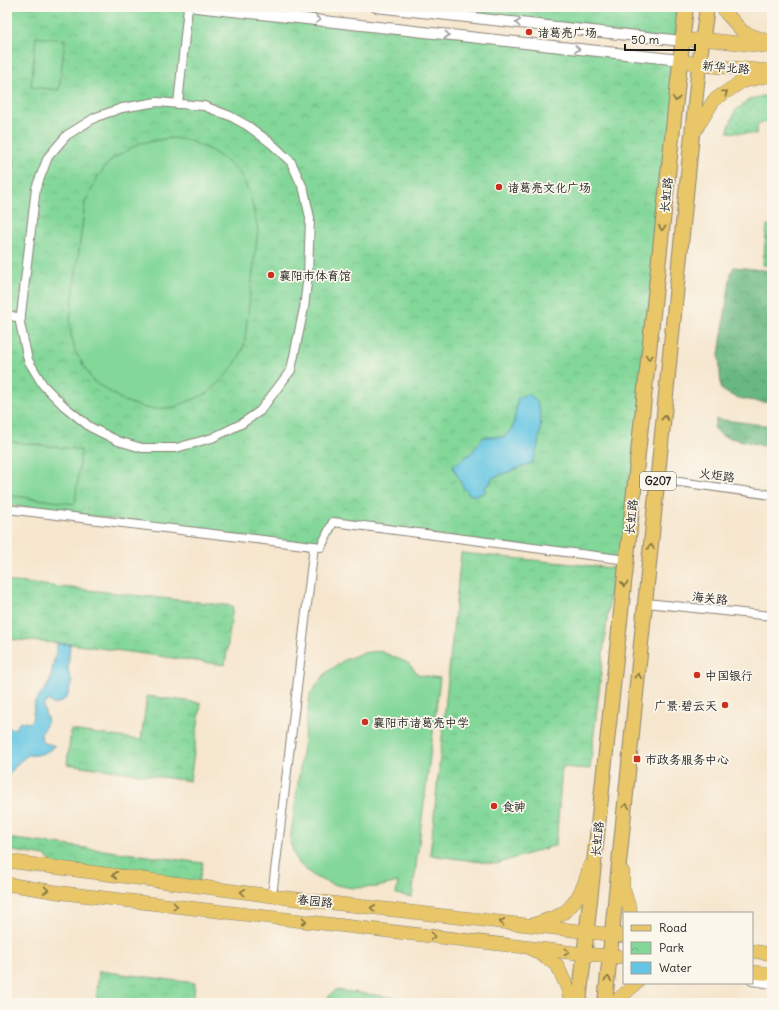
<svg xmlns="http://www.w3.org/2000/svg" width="779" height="1010" font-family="Delius,'LXGW WenKai TC',sans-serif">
  <defs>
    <pattern id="grass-dots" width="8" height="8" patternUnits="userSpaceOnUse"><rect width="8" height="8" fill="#82d799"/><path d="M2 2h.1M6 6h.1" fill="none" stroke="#70b883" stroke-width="1.8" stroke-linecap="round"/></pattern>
    <pattern id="forest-crowns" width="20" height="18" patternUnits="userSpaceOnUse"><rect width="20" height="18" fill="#69b881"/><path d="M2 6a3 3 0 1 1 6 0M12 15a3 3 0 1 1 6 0" fill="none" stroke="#569569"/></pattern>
    <pattern id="park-crowns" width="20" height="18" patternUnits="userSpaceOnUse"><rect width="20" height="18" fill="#82d799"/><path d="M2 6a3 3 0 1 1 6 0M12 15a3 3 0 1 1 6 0" fill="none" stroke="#70b883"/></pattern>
  </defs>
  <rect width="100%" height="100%" fill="#fbf7ec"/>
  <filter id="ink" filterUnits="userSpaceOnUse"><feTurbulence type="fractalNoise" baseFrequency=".025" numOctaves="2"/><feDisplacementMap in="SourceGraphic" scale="8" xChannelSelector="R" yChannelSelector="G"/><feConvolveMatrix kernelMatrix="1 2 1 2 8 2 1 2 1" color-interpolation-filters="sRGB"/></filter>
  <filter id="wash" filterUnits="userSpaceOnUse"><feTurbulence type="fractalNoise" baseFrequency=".012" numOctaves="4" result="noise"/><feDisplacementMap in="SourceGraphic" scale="16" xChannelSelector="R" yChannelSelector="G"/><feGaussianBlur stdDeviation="0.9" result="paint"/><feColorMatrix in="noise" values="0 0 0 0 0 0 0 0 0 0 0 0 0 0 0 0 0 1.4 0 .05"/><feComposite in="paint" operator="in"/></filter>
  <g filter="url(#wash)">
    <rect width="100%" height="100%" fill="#f6e6ce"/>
    <!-- grass -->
    <polygon fill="url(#grass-dots)" stroke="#4f7a5a" points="767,95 772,96 772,123 762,122 758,124 756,134 727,132 735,111 750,99"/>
    <!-- forest -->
    <g fill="url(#forest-crowns)" stroke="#426a4e">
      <path d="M734,267l38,4v132c-18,-2 -37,-3 -51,-14l-2,-34 12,-83z"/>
      <polygon points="716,419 772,426 772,448 722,436 714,428"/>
    </g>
    <!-- park -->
    <g fill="url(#park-crowns)" stroke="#4f7a5a">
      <polygon points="13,7 227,7 680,60 627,560 333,522 321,547 7,505 7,56"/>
      <polygon points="377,7 686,7 682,41"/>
      <polygon points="767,225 772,226 772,266 763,265"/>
      <polygon points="461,553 613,568 590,769 562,767 556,845 496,864 430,855"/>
      <polygon points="7,581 233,606 225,665 70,644 7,639"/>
      <polygon points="147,696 201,703 190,781 67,764 71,730 141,740"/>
      <polygon points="7,838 203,863 198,886 58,868 45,856 7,850"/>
      <polygon points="99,971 195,983 193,1003 96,1003"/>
      <polygon points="336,990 436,1003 328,1003 329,996"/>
    </g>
    <!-- pitch -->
    <g fill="#82d799" stroke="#4f7a5a">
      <polygon points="36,37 65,40 59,90 31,87"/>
      <polygon points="171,138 188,140 214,152 238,170 250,194 258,230 244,346 238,359 229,372 208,393 175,407 156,409 145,408 124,401 93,381 75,351 71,334 70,321 85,203 98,176 112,159 140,143"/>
      <polygon points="7,441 81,450 75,504 7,495"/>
      <polygon points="380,651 408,663 419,675 440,678 412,897 396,894 398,882 377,887 352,888 331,884 315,877 297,862 290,842 310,694 326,673 344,660 362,653"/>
    </g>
    <!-- water -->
    <g fill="#65c6e3" stroke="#407180">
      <path d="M528,394c3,3 9,6 10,11 6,16 1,43 -6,58l-40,15 -2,6 -5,2v6l-7,3h-8l-7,-8 -10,-20c5,-6 10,-8 16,-12 5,-4 10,-13 15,-18h20l9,-10 5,-30z"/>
      <path d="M57,644h13l-2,27 4,10 -5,16 -6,5 -8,3 -5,-5 -5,6 5,15 -7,13 1,8 13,4c-9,7 -15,10 -27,9l-9,7 -11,14h-1v-47l9,-1 4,-7 9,2 3,-3 3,-18 15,-20z"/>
    </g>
  </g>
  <g filter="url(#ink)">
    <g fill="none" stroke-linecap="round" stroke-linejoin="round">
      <!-- minor casing -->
      <g stroke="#898175" stroke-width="10">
        <g id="minor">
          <polygon points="157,102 204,106 230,116 248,126 272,144 291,162 304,190 310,218 308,275 304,308 291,370 260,411 241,424 212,438 176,448 142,448 118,441 90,427 64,406 43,385 28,360 20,323 36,188 48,157 67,135 96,117 122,108"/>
          <polyline points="178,104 188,7"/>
          <polyline points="7,165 8,165 7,173"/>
          <polyline points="7,315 21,318"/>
          <polyline points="658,479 772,495"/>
          <polyline points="7,509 321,547 333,522 627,560"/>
          <polyline points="646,603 772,616"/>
          <polyline points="272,896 314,546"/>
        </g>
      </g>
      <!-- tertiary casing -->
      <g stroke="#898175" stroke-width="12">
        <g id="tertiary">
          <polyline points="196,7 680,60"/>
          <polyline points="376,7 682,41"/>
          <polyline points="752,980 772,983"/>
        </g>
      </g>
      <!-- primary casing -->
      <g stroke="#898175" stroke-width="14">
        <g id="primary">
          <polyline points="724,7 725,12 743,32 770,42"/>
          <polyline points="682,41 703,39 772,47"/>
          <polyline points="680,60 699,65 772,71"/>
          <polyline points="693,134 714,100 741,82 772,75"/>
          <polyline points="7,861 288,898 624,936"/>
          <polyline points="623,872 623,887 631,913"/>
          <polyline points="7,884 63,893 584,954 624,957"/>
          <path d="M534,924c8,-3 22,-6 29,-11 14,-9 23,-31 26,-46"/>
          <polyline points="532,949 557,965 567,987 571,1003"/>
          <polyline points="752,951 772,954"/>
          <polyline points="752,972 772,974"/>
          <polyline points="615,1003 616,1001 637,983"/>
        </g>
      </g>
      <!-- trunk casing -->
      <g stroke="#898175" stroke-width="16">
        <g id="trunk">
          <polyline points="579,1003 686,7"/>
          <polyline points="605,1003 699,65 707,7"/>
        </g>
      </g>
      <!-- minor -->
      <use href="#minor" stroke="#fff" stroke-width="8"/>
      <!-- tertiary -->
      <use href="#tertiary" stroke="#fff" stroke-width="10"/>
      <!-- primary -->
      <use href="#primary" stroke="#e9c769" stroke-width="13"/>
      <!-- trunk -->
      <use href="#trunk" stroke="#e9c769" stroke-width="14"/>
    </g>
    <!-- one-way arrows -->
    <defs><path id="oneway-chevron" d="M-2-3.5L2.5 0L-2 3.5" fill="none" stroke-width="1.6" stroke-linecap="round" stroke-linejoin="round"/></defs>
    <g stroke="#999">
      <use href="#oneway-chevron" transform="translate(318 20) rotate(6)"/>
      <use href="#oneway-chevron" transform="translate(518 23) rotate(-174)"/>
      <use href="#oneway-chevron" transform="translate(447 35) rotate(6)"/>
      <use href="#oneway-chevron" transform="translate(577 49) rotate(6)"/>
    </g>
    <g stroke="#827242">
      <use href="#oneway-chevron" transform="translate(725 93) rotate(-34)"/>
      <use href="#oneway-chevron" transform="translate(676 99) rotate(96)"/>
      <use href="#oneway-chevron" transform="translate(662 228) rotate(96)"/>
      <use href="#oneway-chevron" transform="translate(649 357) rotate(96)"/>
      <use href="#oneway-chevron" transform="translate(665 418) rotate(-84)"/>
      <use href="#oneway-chevron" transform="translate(651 547) rotate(-84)"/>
      <use href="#oneway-chevron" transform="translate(624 584) rotate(96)"/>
      <use href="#oneway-chevron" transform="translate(638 676) rotate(-84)"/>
      <use href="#oneway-chevron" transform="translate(626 806) rotate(-84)"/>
      <use href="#oneway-chevron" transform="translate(115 875) rotate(-173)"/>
      <use href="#oneway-chevron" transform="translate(46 890) rotate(8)"/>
      <use href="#oneway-chevron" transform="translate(243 892) rotate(-172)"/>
      <use href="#oneway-chevron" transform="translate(175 906) rotate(7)"/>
      <use href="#oneway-chevron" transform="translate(373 908) rotate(-174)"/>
      <use href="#oneway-chevron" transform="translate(304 921) rotate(7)"/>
      <use href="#oneway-chevron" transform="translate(502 922) rotate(-174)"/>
      <use href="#oneway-chevron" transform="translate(433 936) rotate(7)"/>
      <use href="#oneway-chevron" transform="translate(567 952) rotate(7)"/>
      <use href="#oneway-chevron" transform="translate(608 979) rotate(-83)"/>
    </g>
  </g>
  <!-- markers -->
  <g fill="#c8321e" stroke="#fbf7ec" stroke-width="1.5">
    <circle cx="529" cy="32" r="4"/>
    <circle cx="499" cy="187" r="4"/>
    <circle cx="271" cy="275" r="4"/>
    <circle cx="697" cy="675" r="4"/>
    <circle cx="725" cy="705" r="4"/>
    <circle cx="365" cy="722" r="4"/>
    <rect x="633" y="755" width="8" height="8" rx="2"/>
    <circle cx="494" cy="806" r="4"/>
  </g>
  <g text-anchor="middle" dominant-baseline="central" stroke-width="3.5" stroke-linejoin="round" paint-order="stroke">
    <!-- shield labels -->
    <rect fill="#fbf7ec" stroke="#5f5e5a" stroke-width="1" x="640" y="472" width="36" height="18" rx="3"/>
    <g font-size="11" font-weight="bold" fill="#1c1c1c">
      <text x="658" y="481">G207</text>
    </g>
    <!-- poi labels -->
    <g font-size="12" fill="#1c1c1c" stroke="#fbf7ec" text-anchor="start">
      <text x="537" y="32">诸葛亮广场</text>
      <text x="507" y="187">诸葛亮文化广场</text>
      <text x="279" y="275">襄阳市体育馆</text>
      <text x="705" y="675">中国银行</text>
      <text x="717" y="705" text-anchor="end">广景·碧云天</text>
      <text x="373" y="722">襄阳市诸葛亮中学</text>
      <text x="645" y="759">市政务服务中心</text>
      <text x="502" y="806">食神</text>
    </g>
    <!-- street labels -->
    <g font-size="12" fill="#1c1c1c" stroke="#fbf7ec">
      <text transform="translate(726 67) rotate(5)">新华北路</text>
      <text transform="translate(666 195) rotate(-84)">长虹路</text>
      <text transform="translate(717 475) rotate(8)">火炬路</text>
      <text transform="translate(631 517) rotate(-84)">长虹路</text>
      <text transform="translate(710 598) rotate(6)">海关路</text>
      <text transform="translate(597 839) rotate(-84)">长虹路</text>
      <text transform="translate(315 901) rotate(6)">春园路</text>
    </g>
  </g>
  <!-- margin -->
  <rect width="779" height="1010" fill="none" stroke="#fbf7ec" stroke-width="24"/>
  <!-- legend -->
  <rect x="623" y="912" width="130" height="72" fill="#fbf7ec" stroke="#a29f99"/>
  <rect x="631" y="925" width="20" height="6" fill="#e9c769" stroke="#a29f99"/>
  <text x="659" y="932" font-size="12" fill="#1c1c1c">Road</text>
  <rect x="631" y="942" width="20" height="12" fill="url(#park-crowns)" stroke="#a29f99"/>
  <text x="659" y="952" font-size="12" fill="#1c1c1c">Park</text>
  <rect x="631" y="962" width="20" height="12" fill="#65c6e3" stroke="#a29f99"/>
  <text x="659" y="972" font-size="12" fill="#1c1c1c">Water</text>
  <!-- scale -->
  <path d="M625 44v6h70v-6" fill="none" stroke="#1c1c1c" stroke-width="2"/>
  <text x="631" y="44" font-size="12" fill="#1c1c1c" stroke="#fbf7ec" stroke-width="3" paint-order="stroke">50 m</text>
</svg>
